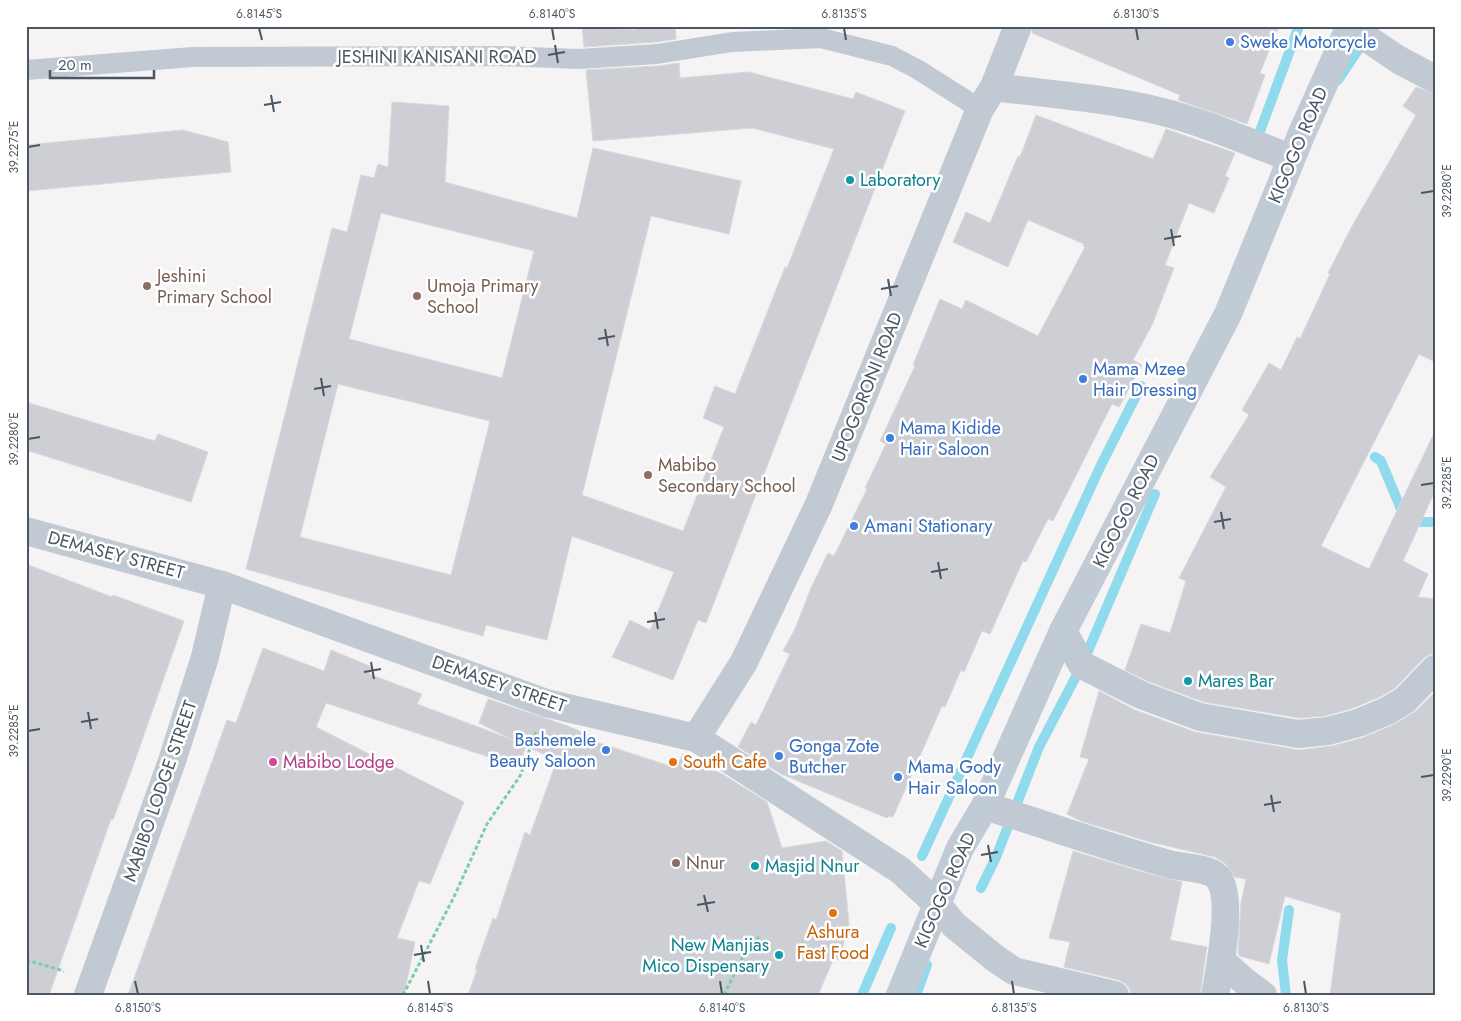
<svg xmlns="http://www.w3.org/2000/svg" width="1461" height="1021" font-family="Jost,sans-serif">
  <rect width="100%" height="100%" fill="#f5f3f3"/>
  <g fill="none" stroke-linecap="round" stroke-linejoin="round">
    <!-- stream -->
    <g stroke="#90daee" stroke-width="10">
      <polyline points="1338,80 1366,38"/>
      <polyline points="1256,142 1299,26"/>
      <polyline points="1375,457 1381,461 1401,509 1421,522 1435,522"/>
      <polyline points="922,856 1101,465 1141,386"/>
      <polyline points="981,888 996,857 1039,747 1082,665 1155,494"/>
      <polyline points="862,995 891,928"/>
      <polyline points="916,995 927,965"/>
      <polyline points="1286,995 1282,960 1289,910"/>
    </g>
  </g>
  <!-- building -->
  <g fill="#cdcfd5" stroke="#d7d9de" fill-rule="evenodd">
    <polygon points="582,26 635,30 635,26 675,26 676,39 656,42 584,47"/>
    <polygon points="1033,26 1279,26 1260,73 1265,75 1247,124 1178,100 1180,95 1032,33"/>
    <path d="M679,63l1,15 69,-6 104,27 3,-7 49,19 -199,512 -8,-3 -25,60 -61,-23 18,-37 20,10 24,-58 -102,-36 -25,104 -61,-15 -3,11 -237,-67 86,-341 15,4 14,-57 13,3 4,-14 10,3 4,-65 57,4 -4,76 132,36 16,-70 148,33 -12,53 -78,-18 -69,279 101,36 41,-104 -21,-9 12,-32 20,8 50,-127 2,1 47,-119 -82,-21 -159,13 -7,-71 72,-4zM381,213l153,38 -32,127 -153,-39zM338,384l152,37 -39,154 -151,-38z"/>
    <polygon points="1416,87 1435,94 1435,362 1419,354 1321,546 1369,569 1435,431 1435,491 1403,561 1428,574 1418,597 1435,599 1435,654 1430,654 1424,658 1395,688 1380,697 1353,708 1325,716 1299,718 1204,702 1147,681 1125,670 1141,624 1170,633 1186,581 1179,578 1226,487 1210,477 1249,415 1242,410 1269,363 1281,370 1297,337 1300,339 1330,274 1328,273 1351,228 1416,115 1403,106"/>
    <polygon points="1036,115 1153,159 1166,129 1235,153 1225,176 1229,178 1214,213 1189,203 1165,265 1174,268 1152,325 1133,360 1142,365 1119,407 1112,404 1053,521 1048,519 1026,562 1023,561 990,634 982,631 964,672 961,670 945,707 942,706 893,817 889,816 887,818 781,774 738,747 751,722 756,725 790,654 783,651 795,629 811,588 828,553 834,556 867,489 865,488 886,444 880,441 915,366 913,365 940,299 962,309 966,300 1038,336 1085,247 1083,246 1084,244 1028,220 1008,267 953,242 966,212 990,223 1018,156 1020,157"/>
    <polygon points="183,130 228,142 231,172 26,191 26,145"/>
    <polygon points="26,402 155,441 158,434 208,452 191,502 26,450"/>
    <polygon points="26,564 112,597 113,595 184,621 132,769 113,820 111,819 49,995 26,995"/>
    <polygon points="263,648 324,671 331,650 372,667 369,674 422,694 417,704 513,740 479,723 488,699 568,726 591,736 590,740 676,768 683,754 724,775 767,802 782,848 826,841 842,851 849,924 839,960 834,958 818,995 468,995 477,970 475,969 493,918 496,920 525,832 530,835 557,760 526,746 519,767 326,703 316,727 464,802 430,884 419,881 397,938 415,942 404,995 128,995 227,720 236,723"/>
    <polygon points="1099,691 1135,710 1195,732 1299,750 1332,746 1362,738 1393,725 1416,711 1435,692 1435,995 1330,995 1341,913 1285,896 1269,964 1240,956 1238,954 1241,903 1246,879 1235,877 1226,864 1215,857 1150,842 1081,821 1067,814 1089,759 1080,757"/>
    <polygon points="1073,851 1142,872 1182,882 1170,940 1207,947 1200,995 1130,995 1130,990 1126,984 1119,980 1064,967 1070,942 1049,938"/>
  </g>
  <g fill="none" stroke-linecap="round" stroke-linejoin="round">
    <!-- path -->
    <g stroke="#7ad0a6" stroke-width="3" stroke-dasharray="4 2.5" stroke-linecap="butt">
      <polyline points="26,960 64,971"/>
      <polyline points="403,995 453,899 487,824 520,776 536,732"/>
      <polyline points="724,995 746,950 759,937"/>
    </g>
    <!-- lane -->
    <polyline stroke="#c1cad2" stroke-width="20" points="26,70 193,57 499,56 579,59 657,54 732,42 821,38 892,56 917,69 980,109"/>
    <!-- street -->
    <g stroke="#c1cad2" stroke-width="28">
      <polyline points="1350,27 1399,60 1435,79"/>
      <path d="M994,87c54,7 111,11 165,24 45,11 89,31 132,47"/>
      <polyline points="26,531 222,585 546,703 696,738 900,870 937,904 954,925 996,959 1014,971 1115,995"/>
      <polyline points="1063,631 1082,665 1141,695 1200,717 1298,734 1328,731 1358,723 1387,711 1405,700 1435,669"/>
      <polyline points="696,738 744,662 819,504 980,109 994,87 1018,26"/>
      <path d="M985,806c62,19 122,41 184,58 14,4 42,3 50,15 14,21 1,90 -4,116"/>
      <polyline points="1221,960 1244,981 1263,995"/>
      <polyline points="88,995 172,761 205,657 222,585"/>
    </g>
    <!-- secondary -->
    <polyline stroke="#c1cbd6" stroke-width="28" points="900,995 960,848 985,806 1063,631 1228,314 1302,133 1350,26"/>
  </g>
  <!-- ticks -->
  <path fill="none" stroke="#4a5661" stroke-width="2" d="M259,28l3,12M552,28l2,12M844,28l2,12M1136,28l2,12M555,45l3,18M548,55l17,-3M271,95l3,17M264,105l17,-3M28,147l12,-2M1421,193l13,-2M1171,229l3,17M1164,239l17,-3M888,279l3,17M881,289l17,-3M605,329l3,17M598,339l17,-3M321,378l3,18M314,389l17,-3M28,439l12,-2M1421,485l13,-2M1221,512l3,17M1214,522l17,-3M938,562l3,17M931,572l17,-3M655,612l3,17M647,622l18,-3M371,662l3,17M364,672l17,-3M88,712l3,17M81,722l17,-3M28,731l12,-2M1421,777l13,-2M1271,795l3,17M1264,805l17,-3M988,845l3,17M981,855l17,-3M704,895l4,17M697,905l18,-3M421,945l3,17M414,955l17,-3M135,981l3,13M428,981l2,13M720,981l2,13M1012,981l2,13M1304,981l2,13"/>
  <!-- markers -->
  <g fill="#3f7fe0" stroke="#fff" stroke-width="2">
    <circle cx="1230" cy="42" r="5"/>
    <circle cx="1083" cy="379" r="5"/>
    <circle cx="890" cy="438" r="5"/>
    <circle cx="854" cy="526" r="5"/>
    <circle cx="606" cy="750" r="5"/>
    <circle cx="779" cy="756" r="5"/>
    <circle cx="898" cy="777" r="5"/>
  </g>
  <g fill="#0f9aa8" stroke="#fff" stroke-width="2">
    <circle cx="850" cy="180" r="5"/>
    <circle cx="1188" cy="681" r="5"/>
    <circle cx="755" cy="866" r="5"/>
    <circle cx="779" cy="955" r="5"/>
  </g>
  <g fill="#8d6e63" stroke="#fff" stroke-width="2">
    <circle cx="147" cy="286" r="5"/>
    <circle cx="417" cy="296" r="5"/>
    <circle cx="648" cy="475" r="5"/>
    <circle cx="676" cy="863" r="5"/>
  </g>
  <circle fill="#d1479c" stroke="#fff" stroke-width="2" cx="273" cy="762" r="5"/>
  <g fill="#e8710a" stroke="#fff" stroke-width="2">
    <circle cx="673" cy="762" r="5"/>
    <circle cx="833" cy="913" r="5"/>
  </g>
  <g text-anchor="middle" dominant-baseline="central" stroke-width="5" stroke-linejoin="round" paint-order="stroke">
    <!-- shop labels -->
    <g font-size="18" fill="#366cbe" stroke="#fff" text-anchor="start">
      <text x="1240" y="42">Sweke Motorcycle</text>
      <text x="1093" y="369">Mama Mzee<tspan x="1093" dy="21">Hair Dressing</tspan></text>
      <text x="900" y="428">Mama Kidide<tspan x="900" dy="21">Hair Saloon</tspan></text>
      <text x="864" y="526">Amani Stationary</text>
      <text x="596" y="740" text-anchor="end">Bashemele<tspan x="596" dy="21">Beauty Saloon</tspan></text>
      <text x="789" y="746">Gonga Zote<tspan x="789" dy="21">Butcher</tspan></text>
      <text x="908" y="767">Mama Gody<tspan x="908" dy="21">Hair Saloon</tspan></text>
    </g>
    <!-- street labels -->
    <g font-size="18" fill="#4a5661" stroke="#fff">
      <text x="437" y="57">JESHINI KANISANI ROAD</text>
      <text transform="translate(1298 145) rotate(-67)">KIGOGO ROAD</text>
      <text transform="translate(867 387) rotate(-68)">UPOGORONI ROAD</text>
      <text transform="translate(1126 511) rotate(-63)">KIGOGO ROAD</text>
      <text transform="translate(116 555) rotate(15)">DEMASEY STREET</text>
      <text transform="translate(499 684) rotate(19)">DEMASEY STREET</text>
      <text transform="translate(160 791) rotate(-71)">MABIBO LODGE STREET</text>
      <text transform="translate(945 890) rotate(-66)">KIGOGO ROAD</text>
    </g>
    <!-- culture labels -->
    <g font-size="18" fill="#0d838f" stroke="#fff" text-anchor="start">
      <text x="860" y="180">Laboratory</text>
      <text x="1198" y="681">Mares Bar</text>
      <text x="765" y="866">Masjid Nnur</text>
      <text x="769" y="945" text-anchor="end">New Manjias<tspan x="769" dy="21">Mico Dispensary</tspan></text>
    </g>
    <!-- education labels -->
    <g font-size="18" fill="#785e54" stroke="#fff" text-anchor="start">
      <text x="157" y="276">Jeshini<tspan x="157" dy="21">Primary School</tspan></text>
      <text x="427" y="286">Umoja Primary<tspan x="427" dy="21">School</tspan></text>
      <text x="658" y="465">Mabibo<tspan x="658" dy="21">Secondary School</tspan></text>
      <text x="686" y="863">Nnur</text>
    </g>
    <!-- hotel labels -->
    <g font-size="18" fill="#b23c85" stroke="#fff" text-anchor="start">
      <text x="283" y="762">Mabibo Lodge</text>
    </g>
    <!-- food labels -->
    <g font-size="18" fill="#c56008" stroke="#fff" text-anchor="start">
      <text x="683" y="762">South Cafe</text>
      <text x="833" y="932" text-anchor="middle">Ashura<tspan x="833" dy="21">Fast Food</tspan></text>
    </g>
  </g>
  <!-- border -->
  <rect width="1461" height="1021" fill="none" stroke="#ffffff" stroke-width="55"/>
  <!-- scale -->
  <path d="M50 70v8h104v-8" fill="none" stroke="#4a5661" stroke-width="2.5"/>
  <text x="58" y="70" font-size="15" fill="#4a5661" stroke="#ffffff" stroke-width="4" paint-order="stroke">20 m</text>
  <rect x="28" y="28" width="1406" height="966" fill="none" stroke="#4a5661" stroke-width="2"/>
  <g font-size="12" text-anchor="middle" fill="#4a5661">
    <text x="259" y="18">6.8145°S</text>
    <text x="552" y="18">6.8140°S</text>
    <text x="844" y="18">6.8135°S</text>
    <text x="1136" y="18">6.8130°S</text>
    <text transform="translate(14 147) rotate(-90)" y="4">39.2275°E</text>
    <text transform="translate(1447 191) rotate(-90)" y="4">39.2280°E</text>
    <text transform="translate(14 439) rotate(-90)" y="4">39.2280°E</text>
    <text transform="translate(1447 483) rotate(-90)" y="4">39.2285°E</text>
    <text transform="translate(14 731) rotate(-90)" y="4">39.2285°E</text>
    <text transform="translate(1447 775) rotate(-90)" y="4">39.2290°E</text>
    <text x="138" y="1012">6.8150°S</text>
    <text x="430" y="1012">6.8145°S</text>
    <text x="722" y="1012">6.8140°S</text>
    <text x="1014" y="1012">6.8135°S</text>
    <text x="1306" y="1012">6.8130°S</text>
  </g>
</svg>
